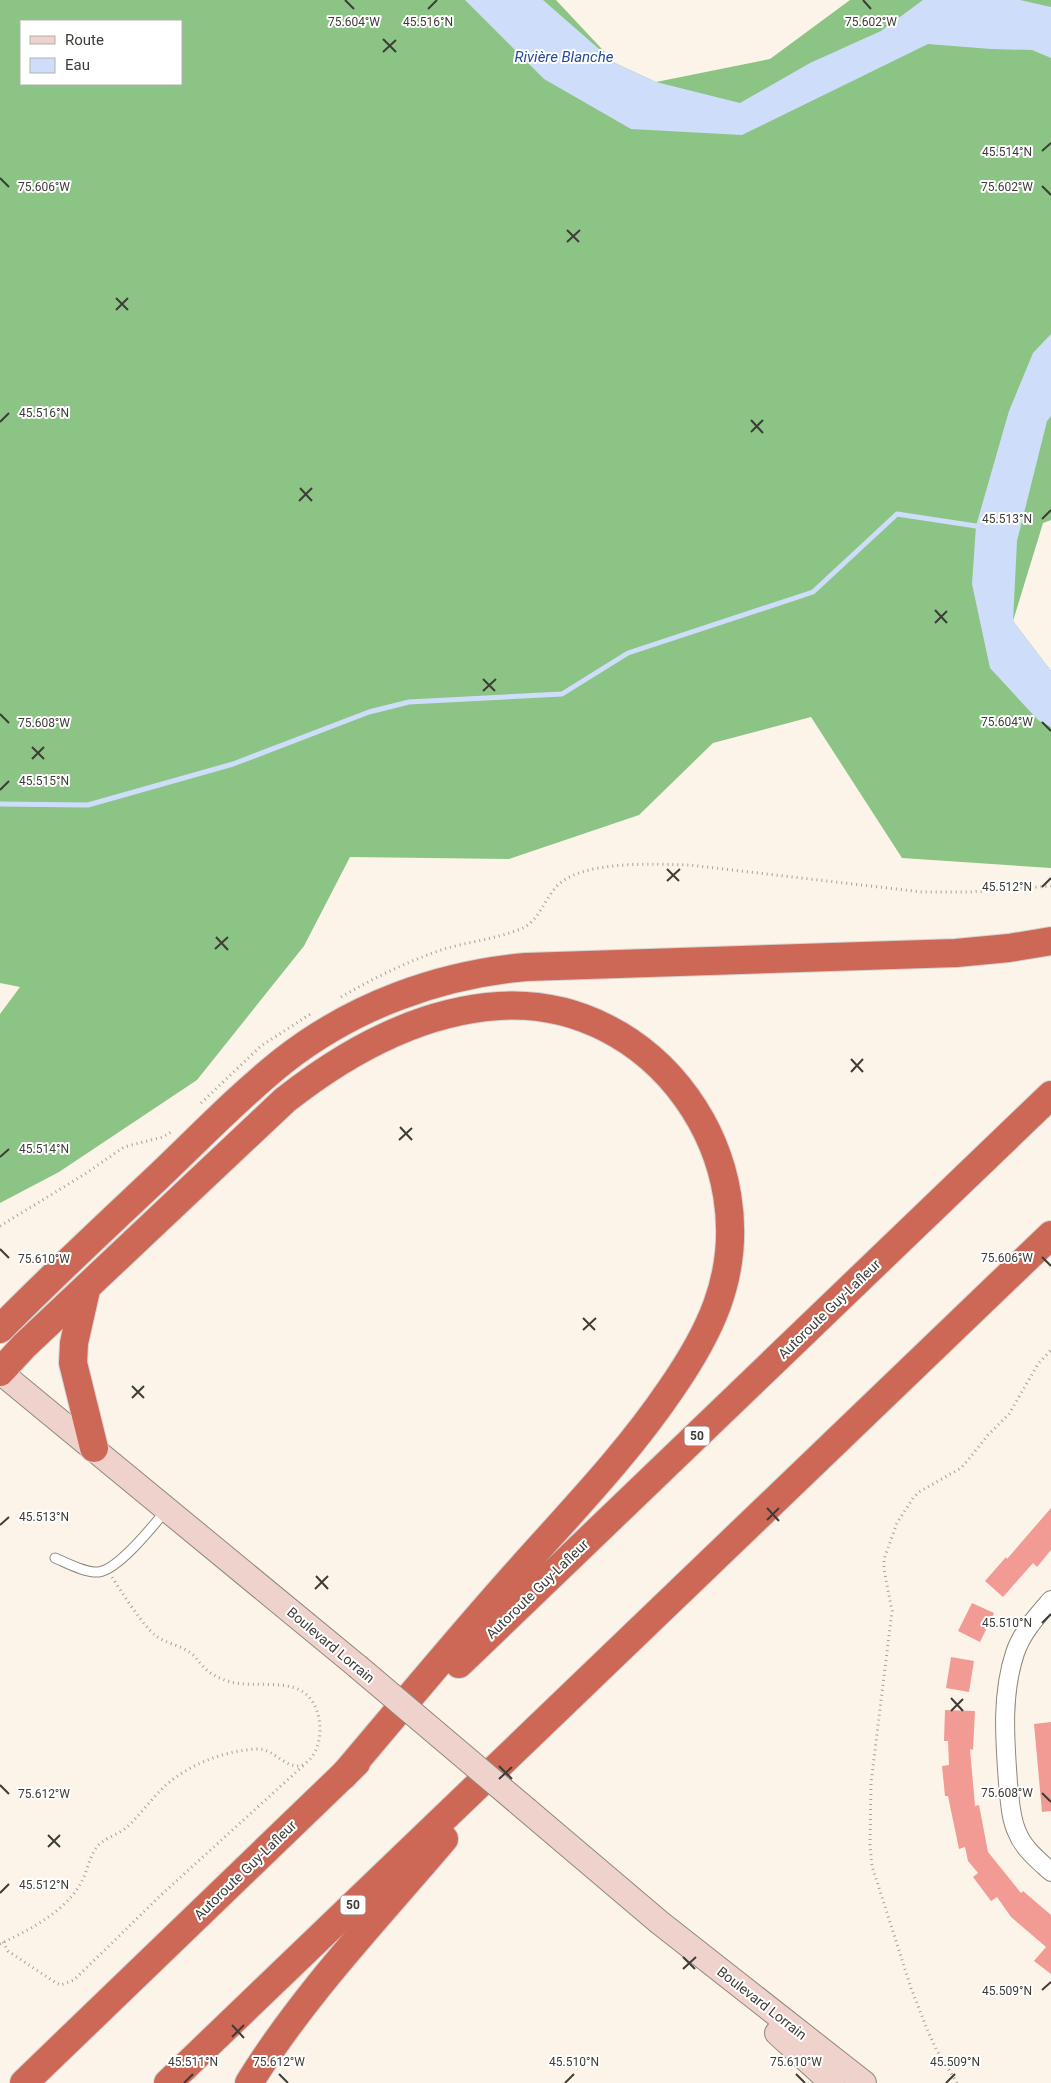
<svg xmlns="http://www.w3.org/2000/svg" width="1051" height="2083" font-family="Roboto,sans-serif">
  <rect width="100%" height="100%" fill="#fcf4e8"/>
  <!-- forest -->
  <path fill="#8cc485" fill-rule="evenodd" d="M0,0h556l59,63 41,19 114,-23 80,-59h201v520l-8,3 -30,98 38,50v197l-149,-10 -91,-141 -98,26 -74,72 -130,44 -159,-2 -46,89 -107,134 -138,92 -59,31v-189l20,-27 -20,-4zM21,21h160v63h-160z"/>
  <!-- water -->
  <g fill="#cedefa">
    <polygon points="465,0 543,0 615,63 656,82 740,103 810,63 881,31 923,0 1020,0 1051,7 1051,58 1032,50 991,49 928,44 742,135 631,129 544,79"/>
    <polygon points="1051,334 1051,416 1047,421 1017,541 1013,621 1051,671 1051,727 1038,720 990,668 972,584 976,526 1009,411 1033,353"/>
  </g>
  <g fill="none" stroke-linecap="round" stroke-linejoin="round">
    <!-- stream -->
    <polyline stroke="#cedefa" stroke-width="5" points="0,804 88,805 233,764 369,712 409,702 562,694 628,653 813,592 897,514 976,526"/>
  </g>
  <!-- building -->
  <g fill="#f29b94">
    <polygon points="1051,1508 1051,1550 1037,1567 1033,1563 1003,1597 985,1581 1006,1557 1007,1559"/>
    <polygon points="972,1603 994,1613 980,1642 958,1631"/>
    <polygon points="951,1657 974,1661 969,1692 946,1688"/>
    <polygon points="945,1710 975,1711 973,1750 970,1749 975,1806 979,1805 988,1852 1021,1893 1023,1891 1051,1915 1051,1974 1034,1961 1046,1947 1011,1917 997,1897 991,1901 973,1877 978,1873 968,1861 965,1847 959,1849 948,1796 945,1796 942,1766 949,1765 948,1741 944,1741"/>
    <polygon points="1051,1722 1051,1811 1042,1812 1034,1724"/>
  </g>
  <g fill="none" stroke-linecap="round" stroke-linejoin="round">
    <!-- lane casing -->
    <g stroke="#8e887d" stroke-width="11">
      <path id="lane" d="M55,1558c12,5 30,15 44,14 20,-3 55,-47 68,-63"/>
    </g>
    <!-- street casing -->
    <g stroke="#8e887d" stroke-width="20">
      <path id="street" d="M1051,1600c-14,16 -29,32 -36,53 -14,42 -10,87 -7,130 2,16 2,34 9,49 6,16 21,28 34,40"/>
    </g>
    <!-- secondary casing -->
    <g stroke="#8e887d" stroke-width="26">
      <g id="secondary">
        <polyline points="0,1372 357,1666"/>
        <polyline points="527,1810 659,1922 864,2083"/>
        <polyline points="777,2033 832,2083"/>
      </g>
    </g>
    <!-- highway casing -->
    <g stroke="#d5d4d3" stroke-width="30">
      <g id="highway">
        <polyline points="86,1290 74,1343 73,1363 94,1448"/>
        <path d="M0,1329c51,-52 105,-102 158,-152 41,-39 81,-81 125,-116 70,-55 155,-86 243,-94l430,-14 53,-5 42,-7"/>
        <path d="M0,1372l24,-26 261,-246c61,-48 134,-89 214,-94 156,-10 271,154 218,299 -11,30 -28,58 -46,84 -46,68 -103,126 -157,187 -58,65 -114,133 -171,200"/>
        <polyline points="459,1664 1051,1095"/>
        <polyline points="24,2083 356,1763"/>
        <polyline points="168,2083 1051,1235"/>
        <path d="M249,2083c55,-89 128,-165 195,-244"/>
      </g>
    </g>
    <!-- path -->
    <g stroke="#a7a199" stroke-width="3" stroke-dasharray="1 4" stroke-linecap="butt">
      <path d="M341,997c33,-19 67,-36 103,-48 24,-7 50,-10 74,-19 21,-7 25,-29 39,-44 25,-26 98,-22 132,-21l233,27h48l81,-6"/>
      <polyline points="201,1103 261,1046 312,1013"/>
      <polyline points="0,1226 85,1174 124,1147 163,1137 171,1132"/>
      <polyline points="3,1942 8,1951 56,1983 61,1985 74,1980 161,1895 304,1765"/>
      <path d="M0,1944c29,-14 65,-32 81,-61 6,-11 8,-25 15,-35 7,-10 22,-13 31,-21 14,-13 25,-29 39,-42 24,-21 58,-34 90,-36 18,-1 26,18 45,17 24,-12 24,-53 7,-70 -17,-18 -55,-8 -77,-14 -11,-3 -22,-8 -29,-17 -4,-4 -6,-8 -10,-11 -11,-9 -26,-10 -37,-19 -12,-9 -34,-44 -43,-58"/>
      <polyline points="957,2083 936,2049 927,2029 911,1988 872,1866 870,1845 871,1783 892,1611 884,1569 884,1559 897,1523 913,1498 919,1492 961,1468 968,1460 988,1435 1009,1414 1038,1364 1051,1350"/>
    </g>
    <!-- lane -->
    <use href="#lane" stroke="#fff" stroke-width="9"/>
    <!-- street -->
    <use href="#street" stroke="#fff" stroke-width="18"/>
    <!-- secondary -->
    <use href="#secondary" stroke="#f0d2cc" stroke-width="24"/>
    <!-- highway -->
    <use href="#highway" stroke="#ce6856" stroke-width="28"/>
    <!-- secondary-bridge casing -->
    <g stroke="#8e887d" stroke-width="26" stroke-linecap="butt">
      <polyline id="secondary-bridge" points="357,1666 527,1810"/>
    </g>
    <!-- secondary-bridge -->
    <use href="#secondary-bridge" stroke="#f0d2cc" stroke-width="24"/>
  </g>
  <!-- ticks -->
  <path fill="none" stroke="#3e3c37" stroke-width="2" d="M345,0l9,9M863,0l8,9M428,9l9,-9M383,39l13,13M383,52l13,-12M1042,151l9,-8M0,178l9,9M1042,186l9,9M567,230l12,12M567,242l13,-12M116,298l12,12M116,310l12,-12M751,420l12,13M0,422l9,-9M751,432l12,-12M300,488l12,13M299,501l13,-13M1042,519l9,-9M935,610l12,13M935,623l12,-12M483,679l12,12M483,691l13,-12M0,714l9,9M1042,722l9,9M32,747l12,12M32,759l12,-12M0,790l9,-9M667,869l12,12M667,881l13,-12M1042,887l9,-9M216,937l12,13M215,949l13,-12M851,1059l12,13M851,1072l12,-13M400,1127l12,13M399,1140l13,-12M0,1157l9,-8M0,1249l9,9M1042,1257l9,9M583,1318l12,12M583,1330l13,-12M132,1386l12,12M132,1398l12,-12M767,1508l12,13M767,1520l12,-12M0,1525l9,-8M316,1576l12,13M315,1589l13,-13M1042,1623l9,-9M951,1698l12,13M951,1711l12,-12M499,1766l13,13M499,1779l13,-12M0,1785l9,9M1042,1793l9,9M48,1835l12,12M48,1847l12,-12M0,1893l9,-9M683,1957l12,12M683,1969l13,-12M1042,1990l9,-8M232,2025l12,13M232,2037l12,-12M279,2074l9,9M796,2074l9,9M184,2083l9,-9M565,2083l9,-9M946,2083l9,-9"/>
  <g text-anchor="middle" dominant-baseline="central" stroke-width="4" stroke-linejoin="round" paint-order="stroke">
    <!-- shield labels -->
    <g fill="#fff" stroke="#787673" stroke-width="1">
      <rect x="684.5" y="1426.5" width="25" height="19" rx="4"/>
      <rect x="340.5" y="1895.5" width="25" height="19" rx="4"/>
    </g>
    <g font-size="12" font-weight="bold" fill="#3e3c37">
      <text x="697" y="1436">50</text>
      <text x="353" y="1905">50</text>
    </g>
    <!-- street labels -->
    <g font-size="14" fill="#3e3c37" stroke="#fff">
      <text transform="translate(829 1309) rotate(-44)">Autoroute Guy-Lafleur</text>
      <text transform="translate(537 1589) rotate(-44)">Autoroute Guy-Lafleur</text>
      <text transform="translate(331 1645) rotate(40)">Boulevard Lorrain</text>
      <text transform="translate(245 1870) rotate(-44)">Autoroute Guy-Lafleur</text>
      <text transform="translate(762 2003) rotate(38)">Boulevard Lorrain</text>
    </g>
    <!-- water labels -->
    <g font-size="15" font-style="italic" fill="#234c99" stroke="#fff">
      <text x="564" y="57">Rivière Blanche</text>
    </g>
  </g>
  <g font-size="12" text-anchor="middle" fill="#3e3c37" stroke="#fff" stroke-width="4" stroke-linejoin="round" paint-order="stroke">
    <text x="428" y="26">45.516°N</text>
    <text x="354" y="26">75.604°W</text>
    <text x="871" y="26">75.602°W</text>
    <text x="1007" y="156">45.514°N</text>
    <text x="1007" y="191">75.602°W</text>
    <text x="44" y="191">75.606°W</text>
    <text x="44" y="417">45.516°N</text>
    <text x="1007" y="523">45.513°N</text>
    <text x="1007" y="726">75.604°W</text>
    <text x="44" y="727">75.608°W</text>
    <text x="44" y="785">45.515°N</text>
    <text x="1007" y="891">45.512°N</text>
    <text x="44" y="1153">45.514°N</text>
    <text x="1007" y="1262">75.606°W</text>
    <text x="44" y="1263">75.610°W</text>
    <text x="44" y="1521">45.513°N</text>
    <text x="1007" y="1627">45.510°N</text>
    <text x="1007" y="1797">75.608°W</text>
    <text x="44" y="1798">75.612°W</text>
    <text x="44" y="1889">45.512°N</text>
    <text x="1007" y="1995">45.509°N</text>
    <text x="279" y="2066">75.612°W</text>
    <text x="796" y="2066">75.610°W</text>
    <text x="193" y="2066">45.511°N</text>
    <text x="574" y="2066">45.510°N</text>
    <text x="955" y="2066">45.509°N</text>
  </g>
  <!-- legend -->
  <rect x="20" y="20" width="162" height="65" fill="#ffffff" stroke="#b2b1af"/>
  <rect x="30" y="36" width="25" height="8" fill="#f0d2cc" stroke="#b2b1af"/>
  <text x="65" y="45" font-size="15" fill="#3e3c37">Route</text>
  <rect x="30" y="58" width="25" height="15" fill="#cedefa" stroke="#b2b1af"/>
  <text x="65" y="70" font-size="15" fill="#3e3c37">Eau</text>
</svg>
